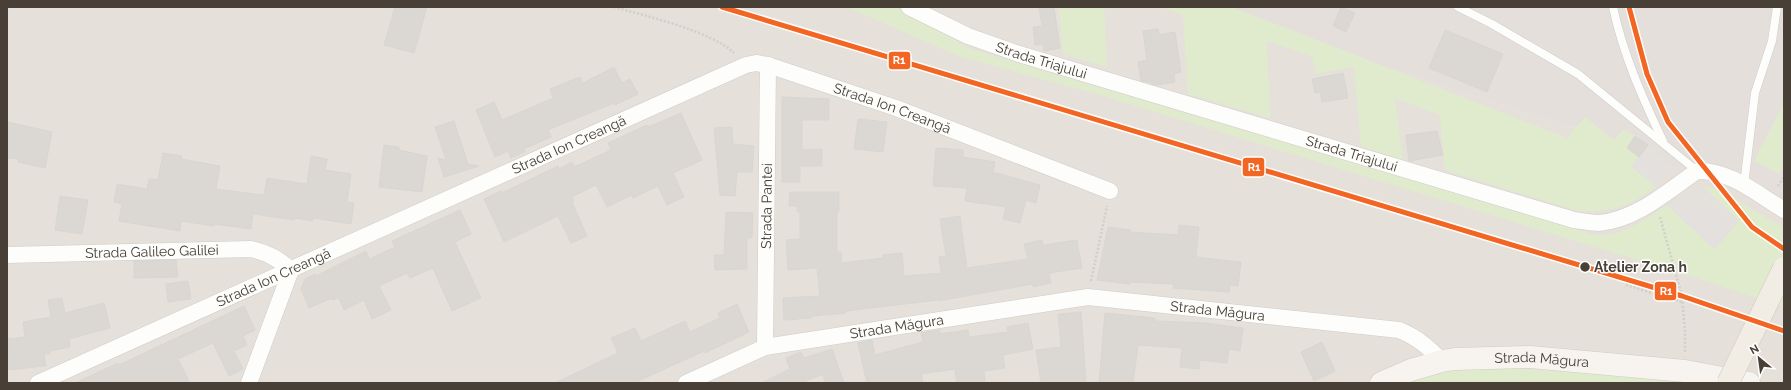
<svg xmlns="http://www.w3.org/2000/svg" width="1791" height="390" font-family="Raleway,sans-serif">
  <rect width="100%" height="100%" fill="#f1efec"/>
  <!-- residential -->
  <polygon fill="#e5e0d9" points="7,7 1199,7 1707,171 1784,213 1784,383 7,383"/>
  <!-- industrial -->
  <polygon fill="#e4dfdb" points="1199,7 1784,7 1784,213 1707,171 1636,159 1608,139"/>
  <!-- green -->
  <g fill="#e0ebcd">
    <path d="M847,7h48l76,42 624,186c29,2 49,-15 72,-30l48,44 24,-28 -36,-34 13,1 68,40v79l-88,-29 -596,-183 -139,-38z"/>
    <polygon points="1059,7 1104,7 1107,67 1063,54"/>
    <path d="M1162,7h70l335,131 18,-21 29,23 10,-11 11,7 -8,12 12,9 -7,10 24,20c-26,19 -45,26 -78,24l-133,-41 -5,-55 -45,-17 8,62 -42,-14 -7,-79 -39,7 -2,-17 -46,-16 3,77 -82,-24 -5,-79z"/>
    <polygon points="1784,103 1784,165 1779,174 1754,161"/>
    <polygon points="1492,367 1679,378 1679,383 1404,383 1442,370"/>
  </g>
  <!-- parking -->
  <g fill="#e3e0dd">
    <polygon points="1648,145 1666,159 1668,164 1669,171 1656,187 1632,167"/>
    <polygon points="1703,187 1739,221 1714,249 1667,205 1687,194"/>
  </g>
  <!-- building -->
  <g fill="#dbd8d4" stroke="#d9d6d2">
    <polygon points="395,7 427,7 414,53 384,45"/>
    <polygon points="1039,7 1054,7 1060,48 1044,51 1043,44 1035,45 1033,27 1042,26"/>
    <polygon points="1341,7 1355,13 1346,32 1333,26"/>
    <polygon points="1158,29 1159,35 1175,32 1181,72 1174,74 1175,82 1157,85 1152,84 1151,82 1141,81 1138,62 1147,60 1143,31"/>
    <polygon points="1445,30 1503,54 1487,92 1429,68"/>
    <polygon points="614,67 622,83 630,79 638,94 615,105 614,103 548,130 551,137 524,149 525,152 511,158 508,151 495,157 476,110 494,102 502,120 553,98 550,89 580,77 583,83"/>
    <polygon points="1343,73 1348,98 1322,102 1320,92 1315,93 1312,79"/>
    <polygon points="782,97 829,99 829,120 802,120 802,150 822,149 822,166 800,166 800,182 782,182"/>
    <polygon points="681,113 702,160 673,173 684,197 667,205 658,186 633,198 632,195 607,207 596,185 572,197 574,201 572,202 587,236 571,243 558,216 504,242 484,199 501,191 502,193 558,166 559,169 572,162 574,167 611,150 608,143 647,125 648,127"/>
    <polygon points="858,119 887,122 883,152 854,149"/>
    <polygon points="454,121 468,164 479,166 444,177 438,158 446,160 435,127"/>
    <polygon points="7,122 52,132 45,168 18,162 19,159 7,158"/>
    <polygon points="732,127 733,144 754,146 752,172 737,172 735,196 720,195 714,128"/>
    <polygon points="1437,131 1443,155 1409,161 1406,135"/>
    <polygon points="1635,136 1648,145 1639,157 1627,148"/>
    <polygon points="384,145 399,147 399,150 427,156 422,192 379,187"/>
    <polygon points="936,148 963,150 963,157 995,162 993,172 1040,185 1036,203 1026,200 1020,223 1003,219 1006,207 965,201 967,188 933,186"/>
    <polygon points="163,153 182,156 181,159 220,166 216,189 264,195 267,178 307,184 311,156 327,159 325,170 351,174 347,202 354,203 351,224 313,218 313,221 294,218 294,220 253,214 251,229 214,224 214,226 181,221 180,231 119,221 122,204 114,202 117,184 147,189 149,179 158,180"/>
    <polygon points="790,192 839,192 839,212 837,212 837,252 841,252 842,263 883,258 883,255 902,253 904,276 941,273 939,257 946,256 940,219 960,216 967,268 1028,259 1024,244 1042,240 1043,245 1077,240 1082,268 1049,273 1051,283 1033,287 1033,284 938,301 938,300 846,311 846,313 812,316 812,318 784,320 783,298 820,296 817,268 788,270 786,240 800,239 800,212 797,212 797,206 789,206"/>
    <polygon points="60,196 88,200 82,234 55,230"/>
    <polygon points="460,210 471,234 455,242 481,298 452,311 433,268 410,278 407,273 379,286 391,310 372,319 364,300 344,310 339,298 333,300 332,298 309,308 301,289 305,279 315,274 316,276 366,251 369,259 395,247 392,241"/>
    <polygon points="726,212 753,213 752,238 747,238 747,269 715,270 714,255 724,255"/>
    <polygon points="1179,225 1199,227 1196,257 1241,262 1238,286 1230,285 1229,292 1173,288 1174,284 1131,282 1130,284 1097,280 1108,227 1131,230 1130,232 1178,235"/>
    <polygon points="176,260 178,277 134,278 134,261"/>
    <polygon points="188,281 191,299 168,302 166,284"/>
    <polygon points="62,298 65,313 104,303 110,328 69,339 70,347 49,351 50,354 44,354 46,366 7,370 7,339 25,337 23,322 51,317 48,300"/>
    <polygon points="737,304 749,332 705,353 704,351 634,383 555,383 618,353 611,338 635,328 641,341 685,321 690,332 720,318 718,313"/>
    <polygon points="244,306 255,330 243,336 247,345 234,351 243,369 229,376 213,343 178,359 190,383 75,383 118,363 119,365"/>
    <polygon points="1081,312 1086,383 1041,383 1036,350 1061,347 1058,314"/>
    <polygon points="1105,313 1155,318 1155,321 1205,323 1243,328 1240,351 1229,349 1227,363 1200,360 1199,369 1180,367 1182,348 1138,345 1133,383 1099,383"/>
    <polygon points="1028,323 1033,349 1003,355 1005,368 984,371 985,383 957,383 955,369 921,374 923,383 867,383 858,343 872,340 875,355 923,342 921,333 940,330 940,334 968,330 969,337 1008,332 1007,327"/>
    <polygon points="1322,342 1335,371 1314,381 1301,352"/>
    <polygon points="832,349 844,383 825,383 823,374 801,383 761,383 790,369 786,358 801,352 804,358"/>
  </g>
  <g fill="none" stroke-linecap="round" stroke-linejoin="round">
    <!-- lane casing -->
    <g stroke="#cfcdc9" stroke-width="9">
      <g id="lane">
        <polyline points="1458,7 1492,24 1578,74 1697,171"/>
        <path d="M1613,7c10,47 29,90 50,134"/>
        <polyline points="1744,185 1755,93 1772,41 1777,7"/>
      </g>
    </g>
    <!-- street casing -->
    <g stroke="#cfcdc9" stroke-width="17">
      <g id="street">
        <path id="s1" d="M909,7l59,29 51,18 555,166c8,1 17,3 25,3 37,-3 69,-32 98,-52 33,-1 60,23 87,39"/>
        <path id="s2" d="M7,255l244,-6c16,4 27,9 40,21l-42,113"/>
        <path id="s3" d="M765,347l3,-282"/>
        <path id="s4" d="M38,383l708,-318 10,-2 12,2 128,43 214,83"/>
        <path id="s5" d="M686,383l79,-36 323,-50 311,33c18,7 30,18 43,31"/>
      </g>
    </g>
    <!-- secondary casing -->
    <g stroke="#d0cbc3" stroke-width="23">
      <g id="secondary">
        <path id="s6" d="M1381,383l30,-13 31,-9 13,-2 75,-2 155,14 64,12"/>
      </g>
    </g>
    <!-- path -->
    <g stroke="#d1cfcb" stroke-width="2.5" stroke-dasharray="2 2" stroke-linecap="butt">
      <path d="M614,7c32,9 97,24 120,46"/>
      <polyline points="1778,186 1784,177"/>
      <polyline points="1660,217 1682,296 1685,332 1685,353"/>
      <polyline points="1091,281 1107,206"/>
      <polyline points="1626,285 1682,302"/>
    </g>
    <!-- lane -->
    <use href="#lane" stroke="#fdfdfc" stroke-width="8"/>
    <!-- street -->
    <use href="#street" stroke="#fdfdfc" stroke-width="16"/>
    <!-- secondary -->
    <use href="#secondary" stroke="#f7f4ef" stroke-width="22"/>
    <!-- primary-bridge casing -->
    <g stroke="#d3caba" stroke-width="23" stroke-linecap="butt">
      <polyline id="primary-bridge" points="1728,383 1784,268"/>
    </g>
    <!-- primary-bridge -->
    <use href="#primary-bridge" stroke="#f1ece4" stroke-width="22"/>
    <!-- rail-1 casing -->
    <g stroke="#fff" stroke-width="8">
      <g id="rail-1">
        <polyline points="722,7 1682,296 1784,331"/>
        <polyline points="1629,7 1647,74 1668,122 1752,227 1784,249"/>
      </g>
    </g>
    <!-- rail-1 -->
    <use href="#rail-1" stroke="#f26522" stroke-width="5"/>
  </g>
  <!-- markers -->
  <circle fill="#484037" stroke="#fff" stroke-width="1.5" cx="1585" cy="267" r="5.5"/>
  <g text-anchor="middle" dominant-baseline="central" stroke-width="3" stroke-linejoin="round" paint-order="stroke">
    <!-- street labels -->
    <g font-size="14" fill="#484037" stroke="#fff">
      <text stroke="none"><textPath href="#s1" startOffset="143">Strada Triajului</textPath></text>
      <text stroke="none"><textPath href="#s4" startOffset="930">Strada Ion Creangă</textPath></text>
      <text stroke="none"><textPath href="#s4" startOffset="582">Strada Ion Creangă</textPath></text>
      <text stroke="none"><textPath href="#s1" startOffset="467">Strada Triajului</textPath></text>
      <text stroke="none"><textPath href="#s3" startOffset="141">Strada Pantei</textPath></text>
      <text stroke="none"><textPath href="#s2" startOffset="145">Strada Galileo Galilei</textPath></text>
      <text stroke="none"><textPath href="#s4" startOffset="258">Strada Ion Creangă</textPath></text>
      <text stroke="none"><textPath href="#s5" startOffset="544">Strada Măgura</textPath></text>
      <text stroke="none"><textPath href="#s5" startOffset="220">Strada Măgura</textPath></text>
      <text stroke="none"><textPath href="#s6" startOffset="165">Strada Măgura</textPath></text>
    </g>
    <!-- stop labels -->
    <g font-size="14" font-weight="bold" fill="#484037" stroke="#fff" text-anchor="start">
      <text x="1594" y="267">Atelier Zona h</text>
    </g>
  </g>
  <g stroke="#fff" stroke-width="1.5">
    <rect x="888" y="51" width="23" height="19" rx="4" fill="#f26522"/>
    <rect x="1242" y="157" width="23" height="20" rx="4" fill="#f26522"/>
    <rect x="1654" y="281" width="23" height="20" rx="4" fill="#f26522"/>
  </g>
  <g font-size="11" text-anchor="middle" font-weight="bold" fill="#fff">
    <text x="899" y="64">R1</text>
    <text x="1254" y="171">R1</text>
    <text x="1666" y="295">R1</text>
  </g>
  <!-- border -->
  <rect width="1791" height="390" fill="none" stroke="#484037" stroke-width="16"/>
  <!-- north arrow -->
  <g transform="translate(1759 358) rotate(331)" stroke="#ffffff" stroke-width="3" paint-order="stroke">
  <path d="M0-3L7 15L0 10L-7 15Z" fill="#484037"/>
  <text y="-6" font-size="11" font-weight="bold" text-anchor="middle" fill="#484037">N</text>
  </g>
</svg>
